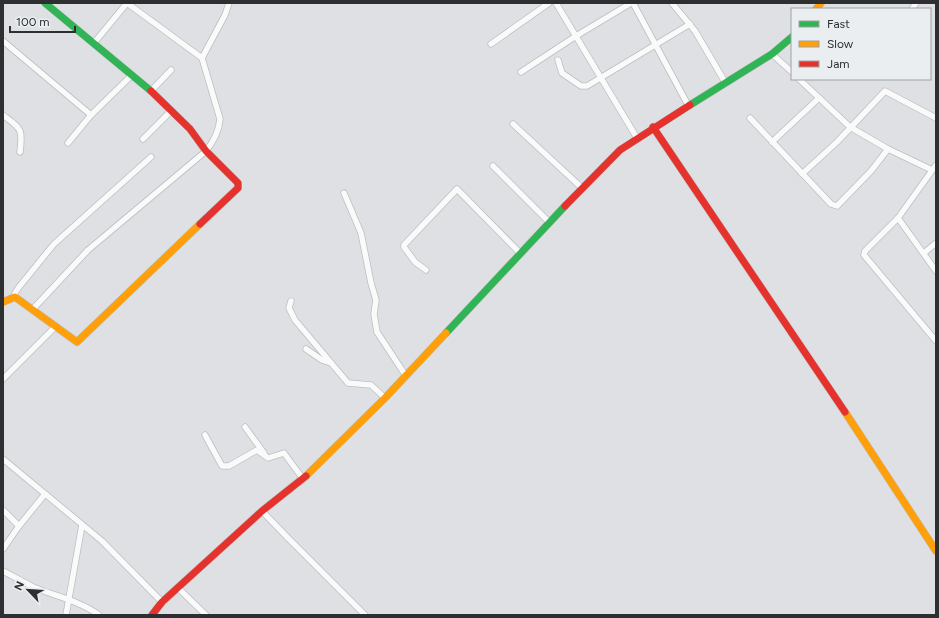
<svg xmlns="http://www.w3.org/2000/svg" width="939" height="618" font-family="Figtree,sans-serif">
  <rect width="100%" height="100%" fill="#dee0e3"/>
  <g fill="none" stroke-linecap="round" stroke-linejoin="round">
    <!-- street casing -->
    <g stroke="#bcbec0" stroke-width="7">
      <g id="street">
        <polyline points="556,3 637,138"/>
        <polyline points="633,3 688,105"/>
        <polyline points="672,3 695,31 725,82"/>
        <polyline points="912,9 916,3"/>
        <polyline points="3,41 91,115"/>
        <polyline points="94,43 127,3"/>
        <polyline points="491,44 549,3"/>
        <polyline points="772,54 792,72"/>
        <polyline points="202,58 225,15 229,3"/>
        <polyline points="558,60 562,73 581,86 587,86 690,24"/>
        <polyline points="521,72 576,36 631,3"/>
        <polyline points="799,79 850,127 888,149 932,170"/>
        <polyline points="151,91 171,70"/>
        <path d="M3,115c18,14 20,13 17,37"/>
        <polyline points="750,118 831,204 837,206 871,171 888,149"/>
        <polyline points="513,124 582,188"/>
        <polyline points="143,139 171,111"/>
        <polyline points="772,142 819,98"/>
        <polyline points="68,143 91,115 132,75"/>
        <polyline points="936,165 898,218 865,251 864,255 936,341"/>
        <polyline points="493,166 549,222"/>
        <polyline points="802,174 837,142 885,91 936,118"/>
        <polyline points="344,193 361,233 371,283 376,300 374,314 377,332 406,376"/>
        <polyline points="898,218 936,271"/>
        <polyline points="924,253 936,243"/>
        <polyline points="426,270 415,262 404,247 404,245 457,189 521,254"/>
        <polyline points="15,297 15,293 19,287 54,244 151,157"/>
        <polyline points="291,301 289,308 295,320 348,383 371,385 385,398"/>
        <path d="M33,309l55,-59 118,-99c8,-10 13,-20 14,-32l-18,-61 -75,-55"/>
        <polyline points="306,349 322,360 331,363"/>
        <polyline points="3,379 55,327"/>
        <polyline points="245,427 264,453"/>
        <polyline points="205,435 222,466 229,466 257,450 268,458 284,453 303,479"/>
        <polyline points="3,459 102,541 162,602"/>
        <polyline points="3,510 19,526"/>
        <polyline points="262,511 287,537 365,615"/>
        <polyline points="3,549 19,526 45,494"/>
        <path d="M3,571c10,5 20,11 30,16 22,9 47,14 66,28"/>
        <polyline points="178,588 206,615"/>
        <polyline points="66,615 82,525"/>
      </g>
    </g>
    <!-- fast casing -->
    <g stroke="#bcbec0" stroke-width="8">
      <g id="fast">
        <polyline points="45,3 151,91"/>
        <polyline points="690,105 772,54 792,37"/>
        <polyline points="446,333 565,206"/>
      </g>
    </g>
    <!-- slow casing -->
    <g stroke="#bcbec0" stroke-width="8">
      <g id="slow">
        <polyline points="816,9 821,3"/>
        <polyline points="3,302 15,297 77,342 200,224"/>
        <polyline points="845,412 936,551"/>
        <polyline points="306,476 385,398 446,333"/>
      </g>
    </g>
    <!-- jam casing -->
    <g stroke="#bcbec0" stroke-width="8">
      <g id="jam">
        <polyline points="151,91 190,129 206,151 238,183 238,188 200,224"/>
        <polyline points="653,127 845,412"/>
        <polyline points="565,206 620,150 690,105"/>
        <polyline points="152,615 162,602 262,511 306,476"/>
      </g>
    </g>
    <!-- street -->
    <use href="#street" stroke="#fafafb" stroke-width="5.5"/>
    <!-- fast -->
    <use href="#fast" stroke="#30b455" stroke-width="7"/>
    <!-- slow -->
    <use href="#slow" stroke="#ff9f0a" stroke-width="7"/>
    <!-- jam -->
    <use href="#jam" stroke="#e5322d" stroke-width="7"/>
  </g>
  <!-- border -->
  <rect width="939" height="618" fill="none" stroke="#2d2f30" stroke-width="8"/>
  <!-- legend -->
  <rect x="791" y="8" width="140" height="72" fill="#eaeef1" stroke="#9ea2a4"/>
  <rect x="799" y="21" width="20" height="6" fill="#30b455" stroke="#9ea2a4"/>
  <text x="827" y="28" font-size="12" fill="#2d2f30">Fast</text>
  <rect x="799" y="41" width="20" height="6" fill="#ff9f0a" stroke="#9ea2a4"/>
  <text x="827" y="48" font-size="12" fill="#2d2f30">Slow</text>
  <rect x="799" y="61" width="20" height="6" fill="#e5322d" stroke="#9ea2a4"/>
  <text x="827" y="68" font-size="12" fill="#2d2f30">Jam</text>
  <!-- north arrow -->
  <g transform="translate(28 590) rotate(295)" stroke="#eaeef1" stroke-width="3" paint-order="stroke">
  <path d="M0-3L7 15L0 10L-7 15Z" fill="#2d2f30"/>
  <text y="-6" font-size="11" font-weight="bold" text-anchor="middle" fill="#2d2f30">N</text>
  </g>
  <!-- scale -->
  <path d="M10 26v6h65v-6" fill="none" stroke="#2d2f30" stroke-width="2"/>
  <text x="16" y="26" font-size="12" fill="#2d2f30" stroke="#eaeef1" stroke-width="3" paint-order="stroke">100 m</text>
</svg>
